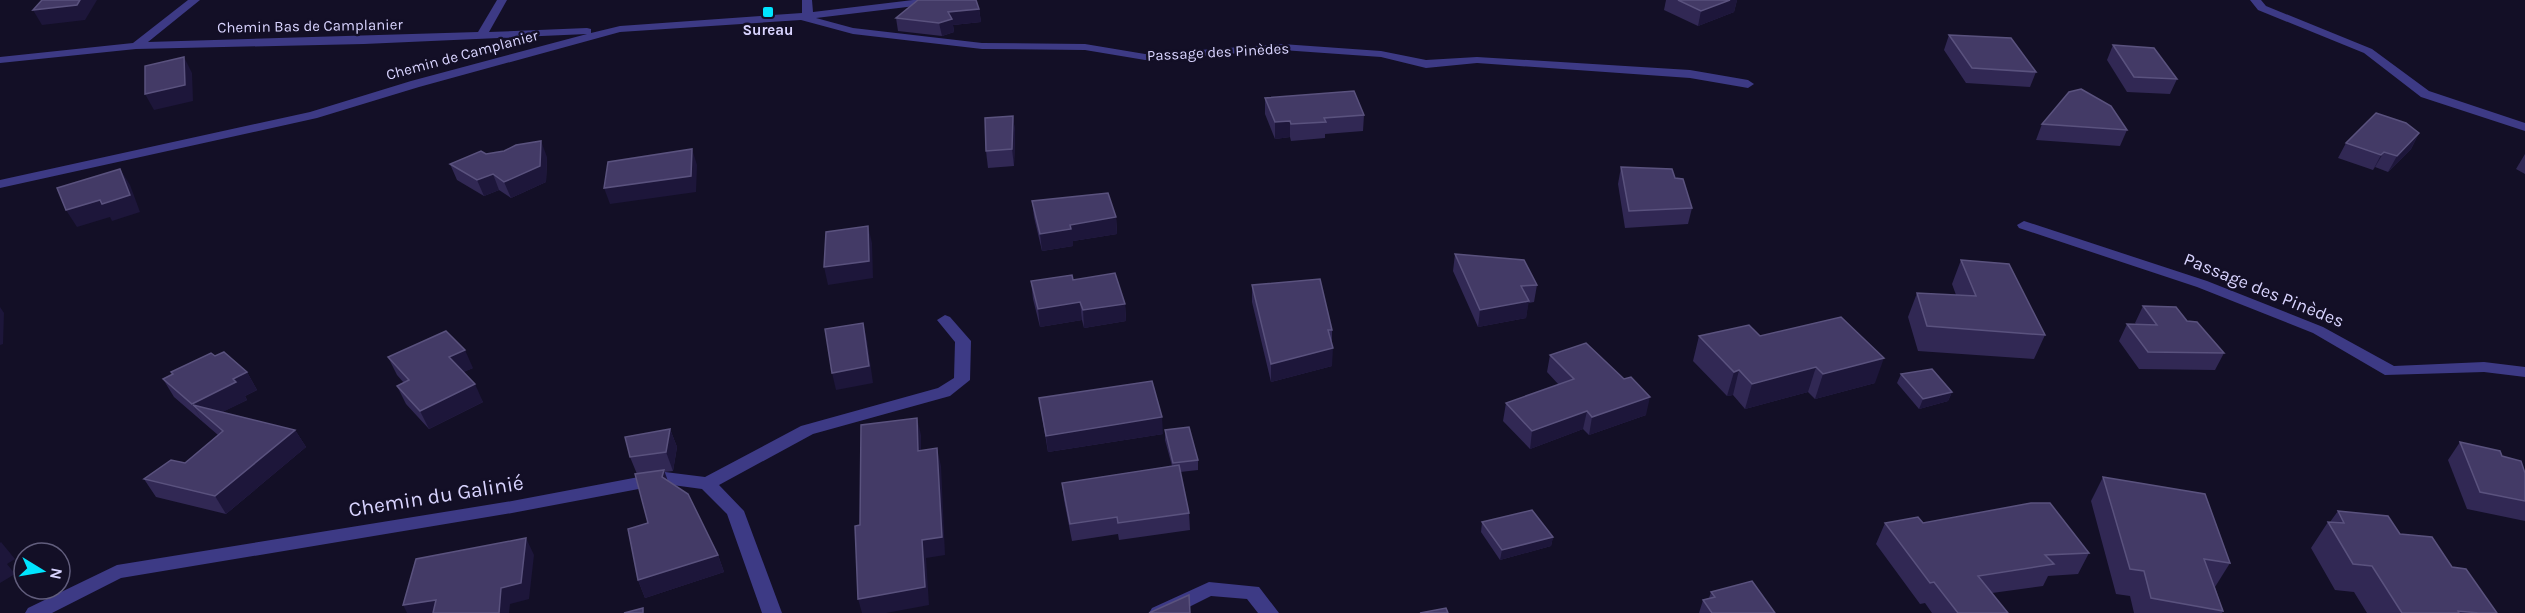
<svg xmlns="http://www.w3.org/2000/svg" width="2525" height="613" font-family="Karla,sans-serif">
  <rect width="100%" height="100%" fill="#130f26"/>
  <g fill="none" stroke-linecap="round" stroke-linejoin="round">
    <!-- street -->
    <g fill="#3d3a85" fill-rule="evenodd">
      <polygon points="188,0 200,0 148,42 478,32 497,0 507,0 489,32 587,28 591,29 591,33 620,26 802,13 802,0 812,0 813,12 913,0 945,0 940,3 816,18 853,28 982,43 1085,44 1145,54 1282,44 1381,51 1426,60 1477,57 1690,70 1748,80 1754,84 1748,88 1690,78 1477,63 1426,68 1381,57 1282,50 1145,60 1085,50 982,49 853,34 801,20 620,32 419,87 317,118 0,188 0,180 310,112 411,81 587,34 364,44 136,49 0,63 0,57 133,43"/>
      <polygon points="2250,0 2261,0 2266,6 2372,49 2429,91 2525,123 2525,131 2421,97 2364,53 2258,10"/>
      <polygon points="2024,221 2207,281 2323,327 2394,366 2484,362 2525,367 2525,377 2484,372 2385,375 2313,333 2197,287 2019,228 2017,225"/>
      <polygon points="945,315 950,317 971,341 970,380 950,396 813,434 719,485 744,511 782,613 762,613 727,514 702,489 665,484 512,513 121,578 52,613 25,613 28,608 117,565 512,501 665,472 705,477 801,426 938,388 954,378 955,342 937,320"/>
      <polygon points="1209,582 1259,587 1279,613 1258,613 1247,599 1211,596 1177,613 1149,613 1152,608"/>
    </g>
  </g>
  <!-- wall -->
  <g fill="#312854">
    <polygon points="1666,0 1737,0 1734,12 1698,26 1664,10"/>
    <polygon points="979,9 981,22 953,25 954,32 942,36 898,31 896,18"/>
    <polygon points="1949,35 2036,72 2030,87 1966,83 1944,50"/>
    <polygon points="2113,45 2177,79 2170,94 2127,92 2107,60"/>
    <polygon points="1265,98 1364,115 1363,131 1325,134 1325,138 1291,141 1290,137 1275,139 1265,114"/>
    <polygon points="1013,116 1015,132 1014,166 988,168 986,151"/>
    <polygon points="2042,124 2127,130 2120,146 2036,140"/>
    <polygon points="2419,133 2411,149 2388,172 2375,167 2373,170 2338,158 2346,143"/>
    <polygon points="486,154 547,157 546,182 511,198 499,190 484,196 457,180 450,164"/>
    <polygon points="2525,154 2525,174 2516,169"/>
    <polygon points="1621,167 1675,178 1692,208 1688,224 1625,228 1618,184"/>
    <polygon points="1032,201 1116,217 1117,234 1073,241 1073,246 1042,251 1034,217"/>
    <polygon points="1455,254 1537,285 1534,302 1528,303 1526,318 1478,327 1453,271"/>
    <polygon points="1961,260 2045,335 2034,359 1918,351 1908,317 1917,293 1956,295 1952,284"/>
    <polygon points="1073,280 1125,304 1126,321 1084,328 1082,320 1040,327 1033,299 1031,281"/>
    <polygon points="1252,285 1332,330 1332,366 1271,382 1252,302"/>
    <polygon points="2143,306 2187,321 2224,353 2215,370 2139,369 2119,341 2127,324 2136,324 2135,323"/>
    <polygon points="1699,336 1760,336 1875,383 1815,399 1808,392 1745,409 1733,395 1727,396 1693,361"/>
    <polygon points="1550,355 1646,415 1589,435 1583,429 1530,449 1503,421 1506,403 1559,385 1547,372"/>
    <polygon points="215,356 247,372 257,390 245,396 247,400 222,412 295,430 306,447 226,514 156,497 144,479 185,463 218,435 174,397 163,379 173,375 171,372"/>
    <polygon points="388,357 473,368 463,372 483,402 429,429 406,404 397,386 404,383 397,375"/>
    <polygon points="1901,374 1952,392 1948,401 1919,409 1897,383"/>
    <polygon points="1039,398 1163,434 1048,452"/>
    <polygon points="670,429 677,447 673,471 664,472 667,480 718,555 724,572 645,598 638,580 648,523 637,474 630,457"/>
    <polygon points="1165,430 1198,460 1198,470 1180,472 1189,513 1190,530 1119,540 1118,534 1072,541 1064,500 1062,483 1172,466 1165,440"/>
    <polygon points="2460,442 2502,456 2525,473 2525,521 2467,509 2448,460"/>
    <polygon points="2103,477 2230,563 2215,587 2223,611 2222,613 2134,613 2130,596 2116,594 2091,501"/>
    <polygon points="2338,511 2400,534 2452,567 2497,613 2367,613 2354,592 2335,590 2311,548 2328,522 2330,522"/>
    <polygon points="1482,522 1553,537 1551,546 1500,560 1481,532"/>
    <polygon points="1885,523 1923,523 2089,553 2078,574 2048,576 2043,586 1992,593 2008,613 1932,613 1925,603 1920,604 1876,544"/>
    <polygon points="1711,592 1775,613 1699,613 1703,600 1709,598"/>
  </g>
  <!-- shaded-wall -->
  <g fill="#1d163a">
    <polygon points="80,0 97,0 85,20 42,25 33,10"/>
    <polygon points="1730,0 1737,0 1734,12 1698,26 1701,11"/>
    <polygon points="979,9 981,22 953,25 954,32 942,36 939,23 948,12"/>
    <polygon points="184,57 192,73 193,101 154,110 145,94"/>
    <polygon points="1013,116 1015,132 1014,166 1012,149"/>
    <polygon points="1290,121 1290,137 1275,139 1275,122"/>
    <polygon points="2419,133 2411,149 2388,172 2397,156"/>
    <polygon points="541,141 547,157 546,182 511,198 504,182"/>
    <polygon points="692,149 697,165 696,192 610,204 604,188"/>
    <polygon points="2384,152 2375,167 2373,170 2381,155"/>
    <polygon points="120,169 130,185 140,212 112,221 110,217 77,227 66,210"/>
    <polygon points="493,174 499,190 484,196 477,180"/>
    <polygon points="1116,217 1117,234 1073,241 1073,246 1042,251 1040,234 1070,225"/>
    <polygon points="868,226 872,243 873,278 828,285 824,267"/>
    <polygon points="1529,301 1526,318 1478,327 1480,310"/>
    <polygon points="1080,302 1082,320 1040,327 1038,309"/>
    <polygon points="1125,304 1126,321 1084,328 1083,310"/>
    <polygon points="0,307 4,313 3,344 0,345"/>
    <polygon points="863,323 867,340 873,383 836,390 832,373"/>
    <polygon points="1333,348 1332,366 1271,382 1271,364"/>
    <polygon points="465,350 473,368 457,375 449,357"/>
    <polygon points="1884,358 1875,383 1815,399 1823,374"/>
    <polygon points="1816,367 1808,392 1745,409 1752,384"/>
    <polygon points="1739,370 1733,395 1727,396 1734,372"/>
    <polygon points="247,372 257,390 245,396 247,400 209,419 193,405 203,422 192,404 233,379"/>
    <polygon points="475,384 483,402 429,429 420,411"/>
    <polygon points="1952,392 1948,401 1919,409 1923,399"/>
    <polygon points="1650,397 1646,415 1589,435 1592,417"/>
    <polygon points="1587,411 1583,429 1530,449 1532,431"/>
    <polygon points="1162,417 1163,434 1048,452 1046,436"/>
    <polygon points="917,418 921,435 921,468 918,451"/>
    <polygon points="670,429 677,447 673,471 666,452"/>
    <polygon points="295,430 306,447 226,514 215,496"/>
    <polygon points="937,448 941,466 945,555 926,558 929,605 886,613 862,613 858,599"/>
    <polygon points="664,470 670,487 662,477"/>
    <polygon points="1553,537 1551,546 1500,560 1502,550"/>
    <polygon points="526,538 534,555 529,599 510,604 509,613 499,613 501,588"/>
    <polygon points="1,542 15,559 7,564 15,574 0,583 0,543"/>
    <polygon points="718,555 724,572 645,598 638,580"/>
    <polygon points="436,600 443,613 407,613 403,605"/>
  </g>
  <!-- building -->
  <g fill="#433a66" stroke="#5a527e" stroke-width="1.5">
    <polygon points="42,0 80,0 77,5 33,10"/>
    <polygon points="918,0 976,0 979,9 948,12 952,19 939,23 896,18"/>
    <polygon points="1678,0 1730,0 1701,11"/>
    <polygon points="1949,35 2011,38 2036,72 1972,68"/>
    <polygon points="2113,45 2154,48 2177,79 2134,77"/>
    <polygon points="184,57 185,85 145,94 145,66"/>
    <polygon points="2081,89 2111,106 2127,130 2042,124 2069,92"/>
    <polygon points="1354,91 1364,115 1324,118 1326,122 1291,124 1290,121 1275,122 1265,98"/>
    <polygon points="2376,113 2406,123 2419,133 2397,156 2384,152 2381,155 2346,143"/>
    <polygon points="1013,116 1012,149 986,151 985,118"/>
    <polygon points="541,141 540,166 504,182 493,174 477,180 450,164 481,151 486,154 504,151 516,145"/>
    <polygon points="692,149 691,176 604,188 608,162"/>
    <polygon points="1621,167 1672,169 1675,178 1683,179 1692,208 1629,211"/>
    <polygon points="120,169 130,195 102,204 100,200 66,210 57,188"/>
    <polygon points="1108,193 1116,217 1070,225 1071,229 1040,234 1032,201"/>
    <polygon points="868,226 869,261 824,267 826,232"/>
    <polygon points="1455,254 1524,260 1537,285 1521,286 1529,301 1480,310"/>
    <polygon points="1961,260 2009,264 2045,335 1927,326 1917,293 1976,296"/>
    <polygon points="1115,273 1125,304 1083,310 1080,302 1038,309 1031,281 1072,275 1073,280"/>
    <polygon points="1320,279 1332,330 1328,330 1333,348 1271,364 1252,285"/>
    <polygon points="2143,306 2176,307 2187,321 2197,322 2224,353 2148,352 2127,324 2157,325"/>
    <polygon points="1841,317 1884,358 1823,374 1816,367 1752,384 1739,370 1734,372 1699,336 1749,325 1760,336"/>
    <polygon points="863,323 869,366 832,373 825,329"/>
    <polygon points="446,331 465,350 449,357 475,384 420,411 397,386 409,380 388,357"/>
    <polygon points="1586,343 1624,379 1631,377 1650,397 1592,417 1587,411 1532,431 1506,403 1574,379 1550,355"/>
    <polygon points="224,352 247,372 233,379 236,382 192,404 163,379 173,374 171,372 211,353 215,356"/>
    <polygon points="1932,369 1952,392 1923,399 1901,374"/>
    <polygon points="1152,381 1162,417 1046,436 1039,398"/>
    <polygon points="193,405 295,430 215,496 144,479 171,460 185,463 223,431"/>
    <polygon points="917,418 918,451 937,448 942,537 922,540 925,587 858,599 855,526 860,525 861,425"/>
    <polygon points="1189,427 1198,460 1173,463 1165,430"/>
    <polygon points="670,429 666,452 630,457 625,437"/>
    <polygon points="2460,442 2500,451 2502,456 2521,461 2525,473 2525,501 2480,492"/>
    <polygon points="1179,465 1189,513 1118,523 1117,517 1070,524 1062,483"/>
    <polygon points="664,470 662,477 688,494 718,555 638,580 628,529 648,523 635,474"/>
    <polygon points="2103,477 2205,494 2230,563 2204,559 2223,611 2151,598 2144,571 2130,569"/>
    <polygon points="2031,503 2050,503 2089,553 2045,555 2054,564 1978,576 2008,613 1958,613 1934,582 1930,583 1885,523 1918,517 1923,523"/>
    <polygon points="1532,510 1553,537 1502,550 1482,522"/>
    <polygon points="2338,511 2388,516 2400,534 2432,537 2452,567 2466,569 2497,613 2479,613 2458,611 2459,613 2402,613 2372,566 2353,564 2328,522 2344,523"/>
    <polygon points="526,538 521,583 501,588 499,613 433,613 436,600 403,605 416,559"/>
    <polygon points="1752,581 1775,613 1712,613 1703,600 1715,597 1711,592"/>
    <polygon points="1189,595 1190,613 1149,613"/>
    <polygon points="643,608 643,613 624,613"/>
    <polygon points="1446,608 1448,613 1420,613"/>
  </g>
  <!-- markers -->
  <rect fill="#00e5ff" stroke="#130f26" stroke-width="2" x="762" y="6" width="12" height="12" rx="3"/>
  <g text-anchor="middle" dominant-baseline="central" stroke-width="5" stroke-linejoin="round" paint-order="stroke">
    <!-- far-street labels -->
    <g font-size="15" fill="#d9d4ff" stroke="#130f26">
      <text transform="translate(310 26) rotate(-1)">Chemin Bas de Camplanier</text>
      <text transform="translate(1218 52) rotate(-3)">Passage des Pinèdes</text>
      <text transform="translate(462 55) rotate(-15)">Chemin de Camplanier</text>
    </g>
    <!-- far-poi labels -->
    <g font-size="15" font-weight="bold" fill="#d9d4ff" stroke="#130f26">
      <text x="768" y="30">Sureau</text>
    </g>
    <!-- street labels -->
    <g font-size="18" fill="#d9d4ff" stroke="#130f26">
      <text transform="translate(2264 290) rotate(22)">Passage des Pinèdes</text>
    </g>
    <!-- near-street labels -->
    <g font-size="21" fill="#d9d4ff" stroke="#130f26">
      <text transform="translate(436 496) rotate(-9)">Chemin du Galinié</text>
    </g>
  </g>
  <!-- north arrow -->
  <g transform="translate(42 571) rotate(101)"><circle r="28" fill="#130f26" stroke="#625e7d" stroke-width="1.5"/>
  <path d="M0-4.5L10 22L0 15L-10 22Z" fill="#00e5ff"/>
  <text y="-9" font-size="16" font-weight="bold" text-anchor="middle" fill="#d9d4ff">N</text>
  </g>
</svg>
